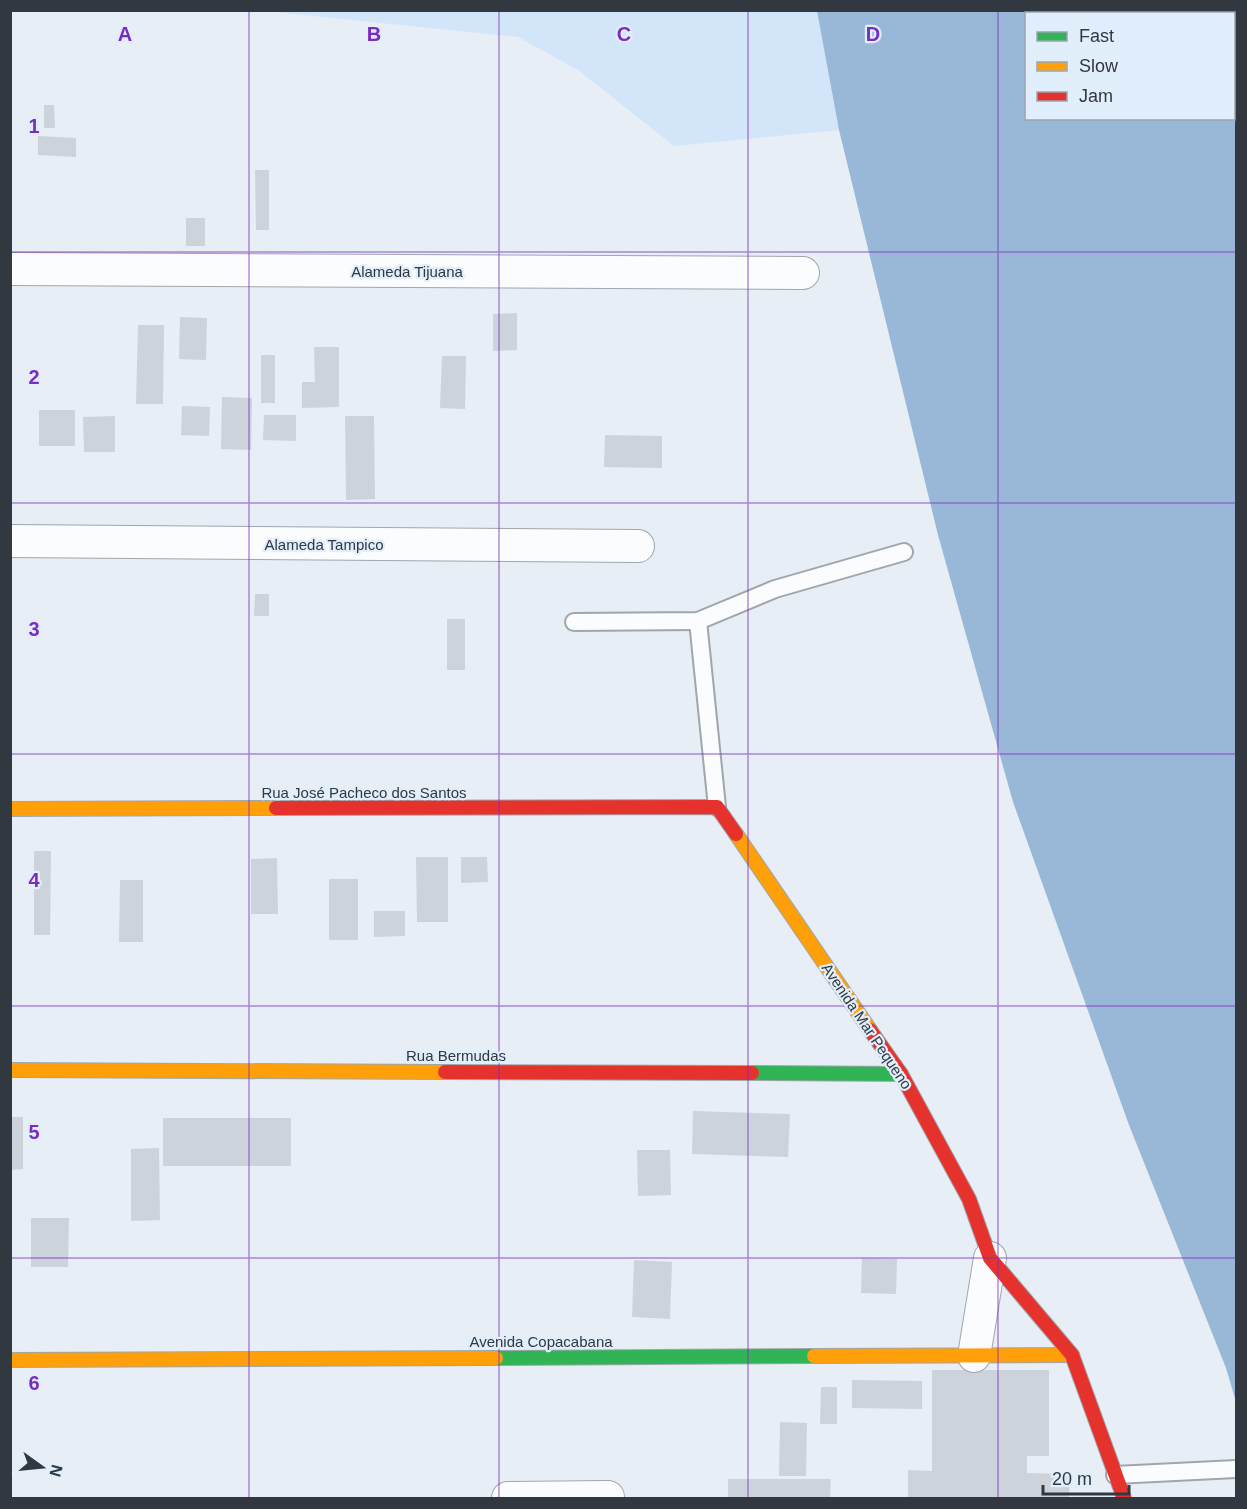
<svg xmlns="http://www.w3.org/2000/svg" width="1247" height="1509" font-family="Helvetica,sans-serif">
  <rect width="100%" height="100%" fill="#e7eef6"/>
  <!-- green -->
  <polygon fill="#d3e5f8" points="265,11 817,11 839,130 674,146 578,70 518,37"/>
  <!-- water -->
  <path fill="#99b8d8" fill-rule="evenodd" d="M817,11h419v1391l-10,-34 -97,-243 -116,-323 -75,-267 -99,-405zM1026,14h208v104h-208z"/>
  <!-- building -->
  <g fill="#cdd3da">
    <polygon points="44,105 54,105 55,128 44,128"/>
    <polygon points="38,136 76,138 76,157 38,155"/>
    <polygon points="255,170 269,170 269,230 256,230"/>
    <rect x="186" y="218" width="19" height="28"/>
    <polygon points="517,313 517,350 493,351 493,314"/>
    <polygon points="180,317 207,318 206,360 179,359"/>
    <polygon points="138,325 164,325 163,404 136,404"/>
    <polygon points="314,347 339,347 339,407 302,408 302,382 315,382"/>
    <rect x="261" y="355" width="14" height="48"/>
    <polygon points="442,356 466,356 465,409 440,408"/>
    <polygon points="222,397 252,398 251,450 221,449"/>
    <polygon points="182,406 210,407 209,436 181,435"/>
    <rect x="39" y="410" width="36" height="36"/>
    <polygon points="264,415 296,415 296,441 263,440"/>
    <polygon points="115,416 115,452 84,452 83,417"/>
    <polygon points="345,416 374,416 375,499 346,500"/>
    <polygon points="605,435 662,436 662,468 604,467"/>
    <polygon points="255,594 269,594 269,616 254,616"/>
    <rect x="447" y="619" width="18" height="51"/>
    <polygon points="34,851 51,851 50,935 34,935"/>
    <polygon points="416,857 448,857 448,922 417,922"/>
    <polygon points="461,857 487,857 488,882 461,883"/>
    <polygon points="277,858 278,914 251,914 251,859"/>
    <rect x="329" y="879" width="29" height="61"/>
    <polygon points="120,880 143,880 143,942 119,942"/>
    <polygon points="374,911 405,911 405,936 374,937"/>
    <polygon points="693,1111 790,1114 788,1157 692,1154"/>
    <polygon points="10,1117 23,1117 23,1169 10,1170"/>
    <rect x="163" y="1118" width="128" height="48"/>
    <polygon points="159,1148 160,1220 131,1221 131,1149"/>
    <polygon points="637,1150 670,1150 671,1195 638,1196"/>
    <polygon points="31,1218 69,1218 68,1267 31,1267"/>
    <polygon points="862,1258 897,1259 896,1294 861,1293"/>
    <polygon points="634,1260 672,1262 670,1319 632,1317"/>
    <polygon points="932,1370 1049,1370 1049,1456 1027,1456 1027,1473 1070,1474 1069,1498 908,1498 908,1470 932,1471"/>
    <polygon points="852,1380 922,1381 922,1409 852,1408"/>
    <polygon points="821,1387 837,1387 837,1424 820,1424"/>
    <polygon points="780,1422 807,1423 806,1476 779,1476"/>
    <polygon points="728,1479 831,1479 830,1498 728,1498"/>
  </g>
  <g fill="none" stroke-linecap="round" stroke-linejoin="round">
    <!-- lane casing -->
    <g stroke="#a0a6ad" stroke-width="20">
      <g id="lane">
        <polyline points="698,621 717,807"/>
        <polyline points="574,622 698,621 775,589 904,552"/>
        <polyline points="1115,1475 1236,1469"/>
      </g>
    </g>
    <!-- street casing -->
    <g stroke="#a0a6ad" stroke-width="34">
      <g id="street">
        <polyline points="10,269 803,273"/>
        <polyline points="10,541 638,546"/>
        <polyline points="974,1356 990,1258"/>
        <polyline points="508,1498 608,1497"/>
      </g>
    </g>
    <!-- fast casing -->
    <g stroke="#a0a6ad" stroke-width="16">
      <g id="fast">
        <polyline points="752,1073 901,1074"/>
        <polyline points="496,1358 814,1356"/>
      </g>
    </g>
    <!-- slow casing -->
    <g stroke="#a0a6ad" stroke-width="16">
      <g id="slow">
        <polyline points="10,809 276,808"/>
        <polyline points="736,834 870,1030"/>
        <polyline points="10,1070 445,1072"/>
        <polyline points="814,1356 1072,1355"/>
        <polyline points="10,1360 496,1358"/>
      </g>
    </g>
    <!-- jam casing -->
    <g stroke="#a0a6ad" stroke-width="16">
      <g id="jam">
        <polyline points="276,808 717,807 736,834"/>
        <polyline points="870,1030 901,1074 969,1199 990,1258 1072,1355 1124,1498"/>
        <polyline points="445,1072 752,1073"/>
      </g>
    </g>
    <!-- lane -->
    <use href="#lane" stroke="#fbfcfe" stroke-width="16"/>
    <!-- street -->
    <use href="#street" stroke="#fbfcfe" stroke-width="32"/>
    <!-- fast -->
    <use href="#fast" stroke="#30b455" stroke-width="14"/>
    <!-- slow -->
    <use href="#slow" stroke="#ff9f0a" stroke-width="14"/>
    <!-- jam -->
    <use href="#jam" stroke="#e5322d" stroke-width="14"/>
  </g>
  <!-- grid -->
  <path fill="none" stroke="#7b2cbf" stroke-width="1.5" stroke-opacity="0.55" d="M249,10v1488M499,10v1488M748,10v1488M998,10v1488M10,252h1226M10,503h1226M10,754h1226M10,1006h1226M10,1258h1226"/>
  <g text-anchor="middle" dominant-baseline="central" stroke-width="4.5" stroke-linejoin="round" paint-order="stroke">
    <!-- street labels -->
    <g font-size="15" fill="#32383f" stroke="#e1eefc">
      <text x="407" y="271">Alameda Tijuana</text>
      <text x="324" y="544">Alameda Tampico</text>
      <text x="364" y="792">Rua José Pacheco dos Santos</text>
      <text transform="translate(867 1026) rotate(56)">Avenida Mar Pequeno</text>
      <text x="456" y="1055">Rua Bermudas</text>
      <text x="541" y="1341">Avenida Copacabana</text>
    </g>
  </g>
  <g font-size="20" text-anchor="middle" font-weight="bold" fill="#7b2cbf" stroke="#e1eefc" stroke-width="4.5" stroke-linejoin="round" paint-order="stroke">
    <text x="125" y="41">A</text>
    <text x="374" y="41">B</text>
    <text x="624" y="41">C</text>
    <text x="873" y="41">D</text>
    <text x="34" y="133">1</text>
    <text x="34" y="384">2</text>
    <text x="34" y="636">3</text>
    <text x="34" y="887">4</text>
    <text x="34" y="1139">5</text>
    <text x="34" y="1390">6</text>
  </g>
  <!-- border -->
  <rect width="1247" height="1509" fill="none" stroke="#32383f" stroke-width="24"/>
  <!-- legend -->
  <rect x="1025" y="12" width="210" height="108" fill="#e1eefc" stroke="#9ba5b0" stroke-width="1.5"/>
  <rect x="1037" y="32" width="30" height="9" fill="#30b455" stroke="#9ba5b0" stroke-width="1.5"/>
  <text x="1079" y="42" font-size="18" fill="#32383f">Fast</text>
  <rect x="1037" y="62" width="30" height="9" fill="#ff9f0a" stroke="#9ba5b0" stroke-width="1.5"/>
  <text x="1079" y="72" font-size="18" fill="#32383f">Slow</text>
  <rect x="1037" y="92" width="30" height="9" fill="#e5322d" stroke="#9ba5b0" stroke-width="1.5"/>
  <text x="1079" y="102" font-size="18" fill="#32383f">Jam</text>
  <!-- north arrow -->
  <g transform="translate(42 1467) rotate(105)" stroke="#e1eefc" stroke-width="4.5" paint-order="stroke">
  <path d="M0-4.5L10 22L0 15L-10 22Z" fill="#32383f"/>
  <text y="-9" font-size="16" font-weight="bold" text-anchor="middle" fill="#32383f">N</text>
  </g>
  <!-- scale -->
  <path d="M1043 1485v9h86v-9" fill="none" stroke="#32383f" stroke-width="3"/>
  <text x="1052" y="1485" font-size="18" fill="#32383f" stroke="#e1eefc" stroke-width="4.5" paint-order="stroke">20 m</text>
</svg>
